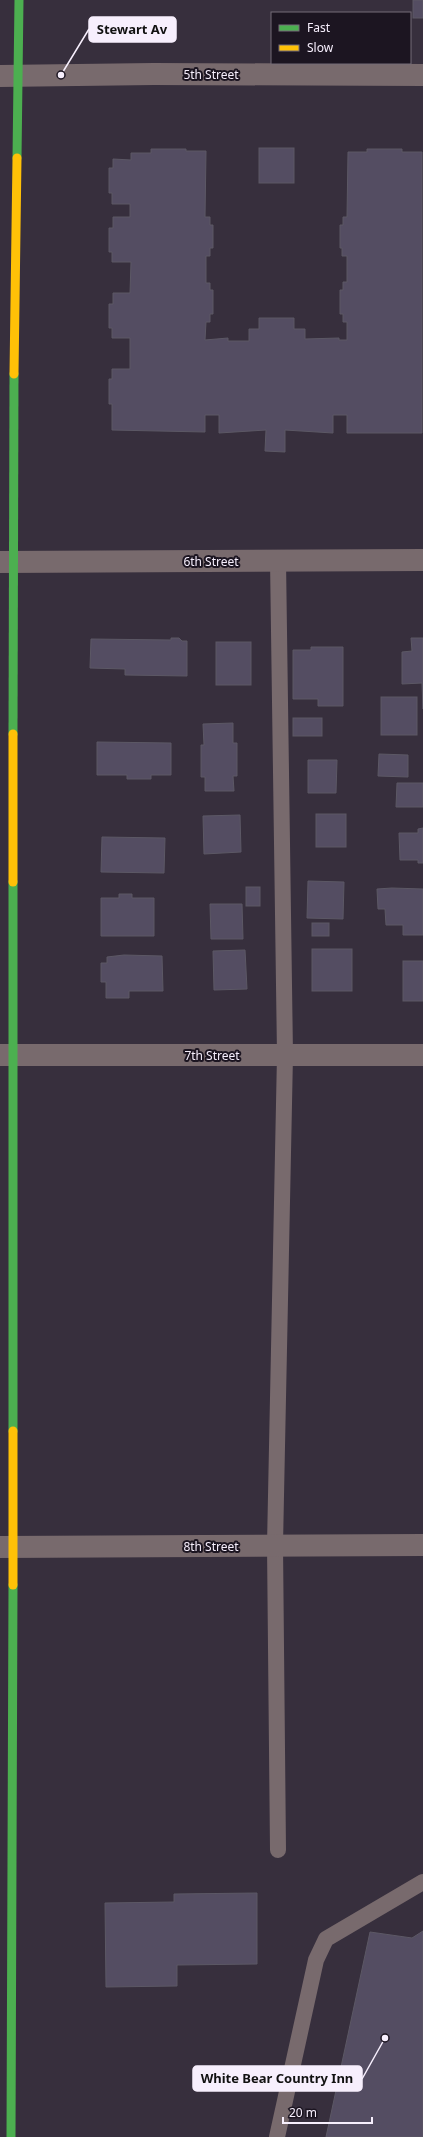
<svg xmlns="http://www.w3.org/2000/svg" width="423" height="2137" font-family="'Noto Sans',sans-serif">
  <rect width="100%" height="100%" fill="#372f3d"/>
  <!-- building -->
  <g fill="#544d62" stroke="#5c5865">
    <rect x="413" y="0" width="10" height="18"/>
    <rect x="259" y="148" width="35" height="35"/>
    <polygon points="151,149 186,149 186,151 206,151 205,217 210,217 210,225 213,225 213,248 210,248 210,256 206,256 206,283 210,283 210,290 213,290 213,314 210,314 210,322 206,322 205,340 228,338 228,341 249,341 249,329 259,329 259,318 294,318 294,329 305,329 305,339 339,338 339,340 347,340 347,322 343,322 343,314 340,314 340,290 343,290 343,282 347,282 347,256 342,256 342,248 340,248 340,225 343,225 343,217 347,217 348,152 367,152 367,149 402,149 402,152 422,152 422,433 347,433 347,415 333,415 333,433 285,430 285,452 265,451 266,430 219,433 219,415 205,415 205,432 112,430 112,404 109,404 109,379 112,379 112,369 130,369 130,338 112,338 112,328 109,328 109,304 113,304 113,293 130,293 131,262 112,262 112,252 109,252 109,228 113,228 113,217 130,217 130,204 112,204 112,193 109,193 109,168 113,168 113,159 131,160 131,153 151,153"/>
    <polygon points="171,638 179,638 182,641 187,641 187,676 125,675 125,669 90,668 91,639 171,640"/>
    <polygon points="411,638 423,638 423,709 422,683 402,684 402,652 412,651"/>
    <rect x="216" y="642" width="35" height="43"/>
    <polygon points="311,647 343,647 343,706 318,706 318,699 293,699 293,650 311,650"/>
    <rect x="381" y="697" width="36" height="38"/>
    <rect x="293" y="718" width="29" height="18"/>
    <polygon points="233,723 233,743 237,743 237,776 233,776 234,791 205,791 205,777 201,777 201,745 204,745 203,724"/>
    <polygon points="97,742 171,743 171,775 151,775 151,779 127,779 127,775 97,775"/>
    <polygon points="379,754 408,755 408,777 378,776"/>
    <polygon points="308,760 337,760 336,793 308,793"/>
    <polygon points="397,783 423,783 423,807 396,807"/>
    <rect x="316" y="814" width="30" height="33"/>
    <polygon points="240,815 241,852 204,854 203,816"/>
    <polygon points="423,828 423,863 418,863 418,860 400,860 399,833 418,833 418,829"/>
    <polygon points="102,837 165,838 164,873 101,872"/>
    <polygon points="308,881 344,882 343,919 307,918"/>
    <rect x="246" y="887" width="14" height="19"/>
    <polygon points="392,888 423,889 423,935 403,935 403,925 386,925 385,909 378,909 377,889"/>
    <polygon points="119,894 132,894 132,898 154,898 154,936 101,936 101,898 119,898"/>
    <polygon points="210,904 242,904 243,939 211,939"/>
    <rect x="312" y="923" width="17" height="13"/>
    <rect x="312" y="949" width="40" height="42"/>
    <polygon points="245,950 247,989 214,990 213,951"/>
    <polygon points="124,955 162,956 163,991 129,991 129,998 106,998 106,982 101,982 101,963 107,963 107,957"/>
    <rect x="403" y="961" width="20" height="40"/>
    <polygon points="257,1893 257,1964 177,1965 177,1986 106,1987 105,1903 174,1902 174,1894"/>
    <polygon points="423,1931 423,2137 326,2137 370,1932 412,1938"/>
  </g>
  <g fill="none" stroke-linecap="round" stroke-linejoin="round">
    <!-- lane -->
    <g stroke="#786a6d" stroke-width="16">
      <polyline points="278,560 285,1055 275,1545 278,1850"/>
      <polyline points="277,2137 316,1960 326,1939 423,1882"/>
    </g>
    <!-- street -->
    <g stroke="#786a6d" stroke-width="22">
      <polyline points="0,76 154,74 423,75"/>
      <polyline points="0,562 423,560"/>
      <polyline points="0,1055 423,1055"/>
      <polyline points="0,1547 423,1545"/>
    </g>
    <!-- fast -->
    <g stroke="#4caf50" stroke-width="9">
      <polyline points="17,158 19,0"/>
      <polyline points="13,734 14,374"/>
      <polyline points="13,1431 13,882"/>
      <polyline points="11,2137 13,1585"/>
    </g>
    <!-- slow -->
    <g stroke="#ffc107" stroke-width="9">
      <polyline points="14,374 17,158"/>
      <polyline points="13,734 13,882"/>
      <polyline points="13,1585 13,1431"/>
    </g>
  </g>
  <g text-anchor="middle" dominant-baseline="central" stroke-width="4" stroke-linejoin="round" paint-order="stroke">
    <!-- street labels -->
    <g font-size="12" fill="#f7effd" stroke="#1c1521">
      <text x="211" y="74">5th Street</text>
      <text x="211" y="561">6th Street</text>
      <text x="212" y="1055">7th Street</text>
      <text x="211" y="1546">8th Street</text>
    </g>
  </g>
  <!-- callouts -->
  <path fill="none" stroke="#f7effd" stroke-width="1.5" d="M61 75L89 29M385 2038L362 2079"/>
  <g fill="#f7effd" stroke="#1c1521" stroke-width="1.5">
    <circle cx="61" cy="75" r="4"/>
    <circle cx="385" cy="2038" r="4"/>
  </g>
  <g fill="#f7effd" stroke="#f7effd" stroke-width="1.5">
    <rect x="89" y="17" width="87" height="25" rx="4"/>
    <rect x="193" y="2066" width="169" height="25" rx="4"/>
  </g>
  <g font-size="13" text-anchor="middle" font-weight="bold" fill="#111">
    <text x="132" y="34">Stewart Av</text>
    <text x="277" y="2083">White Bear Country Inn</text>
  </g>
  <!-- legend -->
  <rect x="271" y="12" width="140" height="52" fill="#1c1521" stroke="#746c79"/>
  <rect x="279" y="25" width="20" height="6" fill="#4caf50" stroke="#746c79"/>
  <text x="307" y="32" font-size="12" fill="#f7effd">Fast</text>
  <rect x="279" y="45" width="20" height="6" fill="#ffc107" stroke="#746c79"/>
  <text x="307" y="52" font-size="12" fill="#f7effd">Slow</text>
  <!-- scale -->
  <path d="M283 2117v6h89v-6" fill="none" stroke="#f7effd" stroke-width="2"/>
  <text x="289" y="2117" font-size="12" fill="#f7effd" stroke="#1c1521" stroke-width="3" paint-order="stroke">20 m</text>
</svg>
